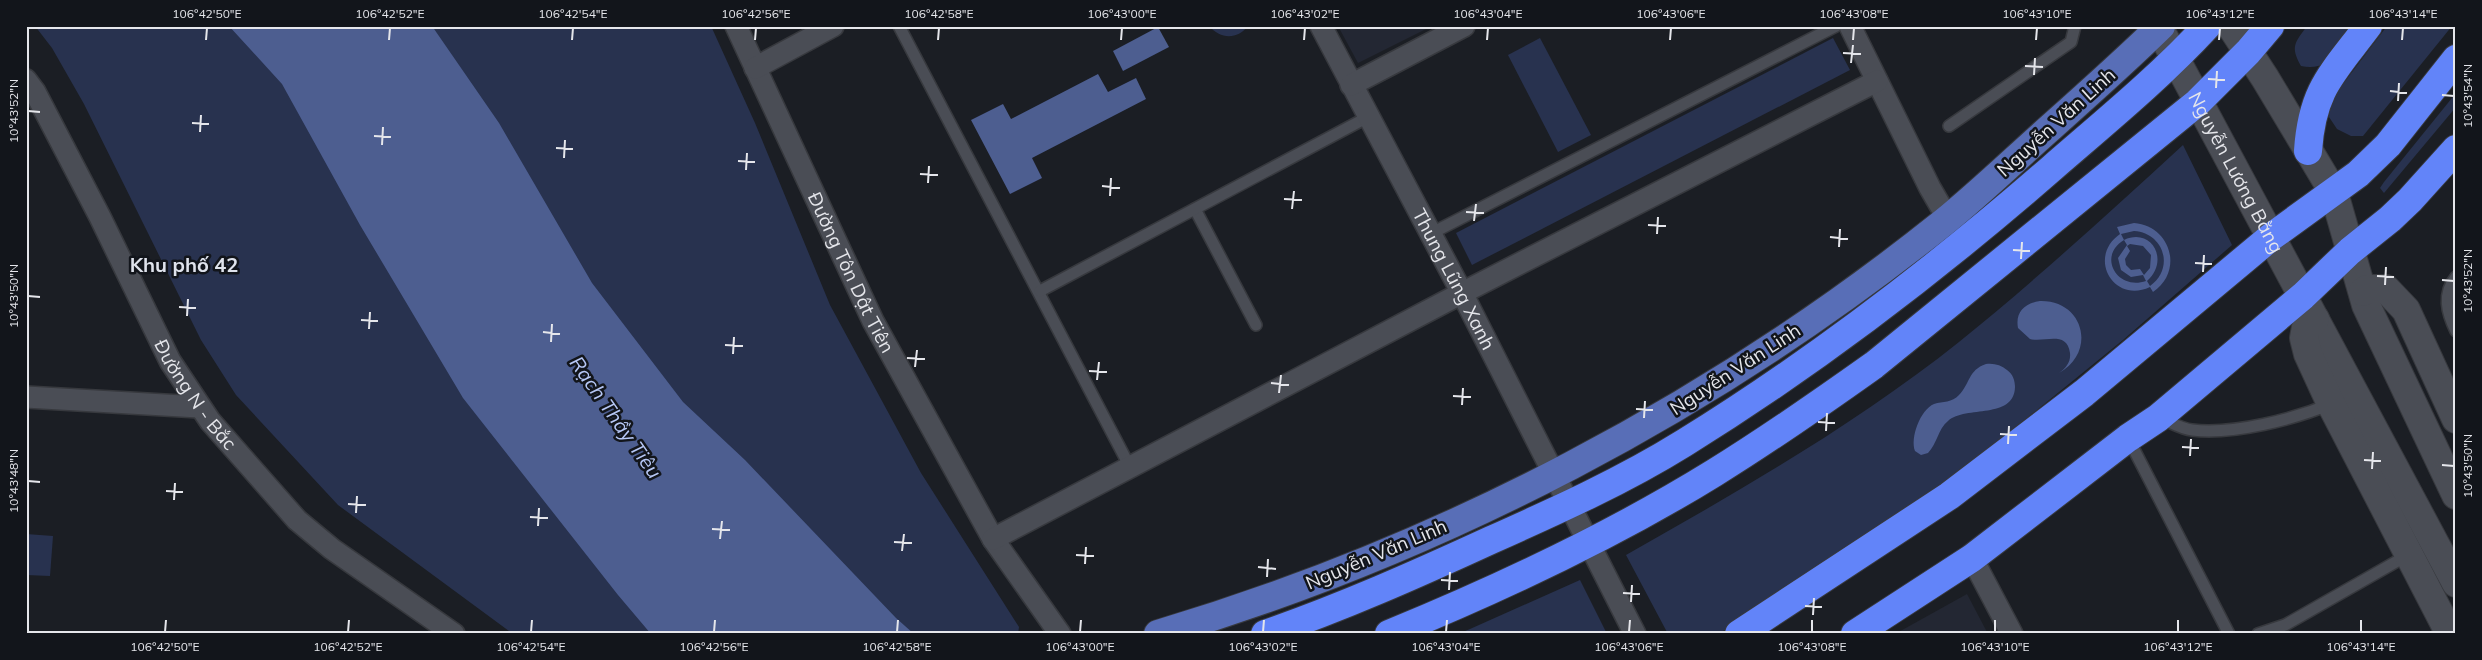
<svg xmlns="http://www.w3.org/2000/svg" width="2482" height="660" font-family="Mulish,sans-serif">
  <rect width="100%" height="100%" fill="#1b1e24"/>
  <!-- built -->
  <g fill="#232733">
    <polygon points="1338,26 1432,26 1358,63"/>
    <polygon points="1967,594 1988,634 1895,634"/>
  </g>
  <!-- green -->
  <g fill="#28324f">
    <polygon points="35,26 285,26 737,634 513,634 338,505 236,395 201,340 84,104 52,48"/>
    <polygon points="392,26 711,26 755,123 830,305 921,473 1019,627 1018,634 864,634 787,538"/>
    <path d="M1209,26h39c-11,14 -28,13 -39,0z"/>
    <path d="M2307,26h49c-17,22 -24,46 -55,40 -11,-20 -6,-23 6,-40z"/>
    <polygon points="2387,26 2452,26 2363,136 2351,136 2337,129 2329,117 2330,101"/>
    <polygon points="1540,38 1591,135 1558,152 1508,55"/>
    <polygon points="1833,38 1850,70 1472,265 1456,233"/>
    <polygon points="2456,93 2456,107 2384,193 2380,188 2384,182"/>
    <path d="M2183,145l49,100 -109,95 -96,78 -180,139 -77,48 -52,29h-50l-42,-79c115,-65 230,-131 333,-213 78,-63 151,-130 224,-197z"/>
    <polygon points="26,534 53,536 50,576 26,575"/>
    <polygon points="1580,580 1607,634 1458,634 1470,629"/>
  </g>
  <!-- water -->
  <g fill="#4d5e90" fill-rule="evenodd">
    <polygon points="229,26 432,26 499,123 592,283 683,402 745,460 896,618 914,634 651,634 618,595 463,398 360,225 282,84"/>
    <polygon points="1158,27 1169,47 1123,71 1113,51"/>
    <polygon points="1098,74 1108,92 1136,78 1146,99 1032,158 1042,178 1010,194 971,120 1003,104 1011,119"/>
    <path d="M2134,223c37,3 50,48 19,69l-3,-5c-37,17 -63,-30 -30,-53l-3,-7zM2134,231c30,2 41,37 16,55l-3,-5c23,-20 5,-54 -23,-41l-3,-6zM2124,240l3,5 -9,13 3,12 10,7 12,-2 3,6c-29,10 -49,-25 -22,-41zM2130,244l13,2 8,9 -1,13 -6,7 -4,-6 -9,1 -5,-5 -1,-6 5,-8 -3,-5z"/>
    <path d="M2040,301c44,-1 57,51 19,72 7,-5 12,-11 11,-20 -3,-23 -26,-10 -40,-14l-12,-11c-3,-16 7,-25 22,-27z"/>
    <path d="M1986,364c8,-1 15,1 21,6 6,4 8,11 8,17 -1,33 -49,18 -67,34 -10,8 -11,23 -20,32l-7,2 -6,-4c-5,-13 5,-41 19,-47 9,-3 18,-1 25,-9 11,-11 9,-25 27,-31z"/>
  </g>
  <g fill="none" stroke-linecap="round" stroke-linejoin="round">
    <!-- lane casing -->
    <g stroke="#37393e" stroke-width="14">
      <g id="lane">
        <polyline points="899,26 1130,467"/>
        <polyline points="1949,126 2071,42 2075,26"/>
        <polyline points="1195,209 1256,325"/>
        <polyline points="1430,234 1836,26"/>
        <path d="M2456,277c-14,17 -9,36 0,54"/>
        <polyline points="1040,291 1368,117"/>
        <path d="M2160,418c10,4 22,11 32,12 41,5 103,-11 141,-27"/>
        <polyline points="2128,438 2229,634"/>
        <polyline points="2258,634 2285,625 2408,555"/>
      </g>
    </g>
    <!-- street casing -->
    <g stroke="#37393e" stroke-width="24">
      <g id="street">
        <path id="s1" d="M736,26l137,295 120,218 67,95"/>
        <path id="s2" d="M1321,26l141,267 173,341"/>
        <polyline points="1850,26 1930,188 1948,219"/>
        <polyline points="755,68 833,26"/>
        <path id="s3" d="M26,80l9,12 65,125 70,144 40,60 87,99 35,29 122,85"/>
        <polyline points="1351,85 1464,26"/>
        <polyline points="26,397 199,407"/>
        <polyline points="993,539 1462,293 1877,81"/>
        <polyline points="1972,558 2012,634"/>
      </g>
    </g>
    <!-- secondary casing -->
    <g stroke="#37393e" stroke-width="30">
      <g id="secondary">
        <path id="s4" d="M2158,26l298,557"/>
        <polyline points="2231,26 2265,78 2334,193 2366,305 2456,495"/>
        <polyline points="2363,292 2367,289 2386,289 2406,310 2456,419"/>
        <polyline points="2315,319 2306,327 2304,338 2308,354 2331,404 2450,634"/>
      </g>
    </g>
    <!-- primary casing -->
    <g stroke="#37393e" stroke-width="30">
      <path id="primary" d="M1158,634c285,-85 555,-227 786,-412 37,-30 72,-64 107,-95 37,-33 74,-66 110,-101"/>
    </g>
    <!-- highway casing -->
    <g stroke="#37393e" stroke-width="30">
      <g id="highway">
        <path d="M2308,151c4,-62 25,-78 60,-125"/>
        <path d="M1265,634c78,-27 152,-60 226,-94 65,-29 132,-59 193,-97 131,-81 252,-174 368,-275 53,-46 107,-90 155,-142"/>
        <path d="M1389,634c112,-46 223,-98 325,-161 55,-34 108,-71 160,-108l324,-263 50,-50 22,-26"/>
        <polyline points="1739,634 1949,496 2084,393 2271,237 2358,174 2388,145 2456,59"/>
        <polyline points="1855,634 1972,558 2128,438 2158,418 2303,296 2350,251 2390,219 2410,200 2456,149"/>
      </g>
    </g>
    <!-- lane -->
    <use href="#lane" stroke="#4a4d55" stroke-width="11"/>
    <!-- street -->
    <use href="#street" stroke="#4a4d55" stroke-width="21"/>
    <!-- secondary -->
    <use href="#secondary" stroke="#4a4d55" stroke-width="28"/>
    <!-- primary -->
    <use href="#primary" stroke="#586eb7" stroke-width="28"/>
    <!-- highway -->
    <use href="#highway" stroke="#6284f9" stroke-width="28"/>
  </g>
  <!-- ticks -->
  <path fill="none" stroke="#e5e6eb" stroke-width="2" d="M206,40l1,-12M389,40l1,-12M572,40l1,-12M755,40l1,-12M938,40l1,-12M1121,40l1,-12M1304,40l1,-12M1487,40l1,-12M1670,40l1,-12M1853,40l1,-12M2036,40l1,-12M2219,40l1,-12M2402,40l1,-12M1843,53l18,1M1851,63l2,-18M2025,66l18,1M2034,75l1,-17M2208,79l17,1M2216,88l1,-17M2390,91l17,2M2442,95l12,1M2398,101l1,-18M28,111l12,1M192,123l17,1M200,132l1,-17M374,136l17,1M382,145l1,-18M556,148l17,1M564,158l1,-18M738,161l17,1M746,170l1,-17M920,174l18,1M928,183l1,-17M1102,186l18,2M1110,196l1,-18M1284,199l18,1M1292,209l2,-18M1466,212l18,1M1474,221l2,-17M1648,225l18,1M1657,234l1,-17M1830,237l18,2M1839,247l1,-18M2013,250l17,1M2021,259l1,-17M2195,263l17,1M2203,272l1,-17M2377,276l17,1M2442,280l12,1M2385,285l1,-18M28,296l12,1M179,307l17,1M187,316l1,-17M361,320l17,1M369,329l1,-17M543,332l17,2M551,342l1,-18M725,345l18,1M733,354l1,-17M907,358l18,1M915,367l2,-17M1089,371l18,1M1097,380l2,-18M1271,383l18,2M1279,393l2,-18M1453,396l18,1M1462,405l1,-17M1636,409l17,1M1644,418l1,-17M1818,422l17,1M1826,431l1,-18M2000,434l17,1M2008,444l1,-18M2182,447l17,1M2190,456l1,-17M2364,460l17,1M2442,465l12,1M2372,469l1,-17M28,481l12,1M166,491l17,1M174,500l1,-17M348,504l18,1M356,513l1,-17M530,517l18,1M538,526l1,-18M712,529l18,1M720,539l2,-18M894,542l18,1M902,551l2,-17M1076,555l18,1M1085,564l1,-17M1258,567l18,2M1267,577l1,-18M1441,580l17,1M1449,590l1,-18M1623,593l17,1M1631,602l1,-17M1805,606l17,1M1813,615l1,-17M165,632l1,-12M348,632l1,-12M531,632l1,-12M714,632l1,-12M897,632l1,-12M1080,632l1,-12M1263,632l1,-12M1446,632l1,-12M1629,632l1,-12M1812,632v-12M1995,632v-12M2178,632v-12M2361,632v-12"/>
  <g text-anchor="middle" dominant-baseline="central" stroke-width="5" stroke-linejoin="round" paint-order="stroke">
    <!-- street labels -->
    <g font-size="19" fill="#e5e6eb" stroke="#12151b">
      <text transform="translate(2056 122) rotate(-42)">Nguyễn Văn Linh</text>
      <text stroke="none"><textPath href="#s4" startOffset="166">Nguyễn Lương Bằng</textPath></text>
      <text stroke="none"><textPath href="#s1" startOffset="272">Đường Tôn Dật Tiên</textPath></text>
      <text stroke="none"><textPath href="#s2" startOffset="286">Thung Lũng Xanh</textPath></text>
      <text transform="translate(1735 369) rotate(-33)">Nguyễn Văn Linh</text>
      <text stroke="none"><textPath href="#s3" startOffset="358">Đường N - Bắc</textPath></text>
      <text transform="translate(1376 554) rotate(-23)">Nguyễn Văn Linh</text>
    </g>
    <!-- neighbourhood labels -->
    <g font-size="20" font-weight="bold" fill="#dfe3ec" stroke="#12151b">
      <text x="184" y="264">Khu phố 42</text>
    </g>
    <!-- water labels -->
    <g font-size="20" font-style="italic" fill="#b6c7f5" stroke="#12151b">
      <text transform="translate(616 417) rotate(55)">Rạch Thầy Tiêu</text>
    </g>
  </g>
  <!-- border -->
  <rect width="2482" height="660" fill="none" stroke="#12151b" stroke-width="55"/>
  <rect x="28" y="28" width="2426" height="604" fill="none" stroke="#e5e6eb" stroke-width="2"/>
  <g font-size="12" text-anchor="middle" fill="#e5e6eb">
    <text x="207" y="18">106°42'50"E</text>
    <text x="390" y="18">106°42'52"E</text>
    <text x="573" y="18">106°42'54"E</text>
    <text x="756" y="18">106°42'56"E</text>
    <text x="939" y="18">106°42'58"E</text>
    <text x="1122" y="18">106°43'00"E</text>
    <text x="1305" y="18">106°43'02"E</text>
    <text x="1488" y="18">106°43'04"E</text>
    <text x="1671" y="18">106°43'06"E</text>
    <text x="1854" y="18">106°43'08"E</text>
    <text x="2037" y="18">106°43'10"E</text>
    <text x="2220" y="18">106°43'12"E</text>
    <text x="2403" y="18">106°43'14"E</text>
    <text transform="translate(2468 96) rotate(-90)" y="4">10°43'54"N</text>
    <text transform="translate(14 111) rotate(-90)" y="4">10°43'52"N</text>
    <text transform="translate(2468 281) rotate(-90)" y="4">10°43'52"N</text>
    <text transform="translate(14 296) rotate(-90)" y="4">10°43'50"N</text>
    <text transform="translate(2468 466) rotate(-90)" y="4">10°43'50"N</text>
    <text transform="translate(14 481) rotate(-90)" y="4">10°43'48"N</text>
    <text x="165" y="651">106°42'50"E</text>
    <text x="348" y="651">106°42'52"E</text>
    <text x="531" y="651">106°42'54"E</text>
    <text x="714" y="651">106°42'56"E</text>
    <text x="897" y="651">106°42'58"E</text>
    <text x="1080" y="651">106°43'00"E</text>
    <text x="1263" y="651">106°43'02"E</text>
    <text x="1446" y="651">106°43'04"E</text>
    <text x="1629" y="651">106°43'06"E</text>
    <text x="1812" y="651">106°43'08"E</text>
    <text x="1995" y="651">106°43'10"E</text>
    <text x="2178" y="651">106°43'12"E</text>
    <text x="2361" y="651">106°43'14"E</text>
  </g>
</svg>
